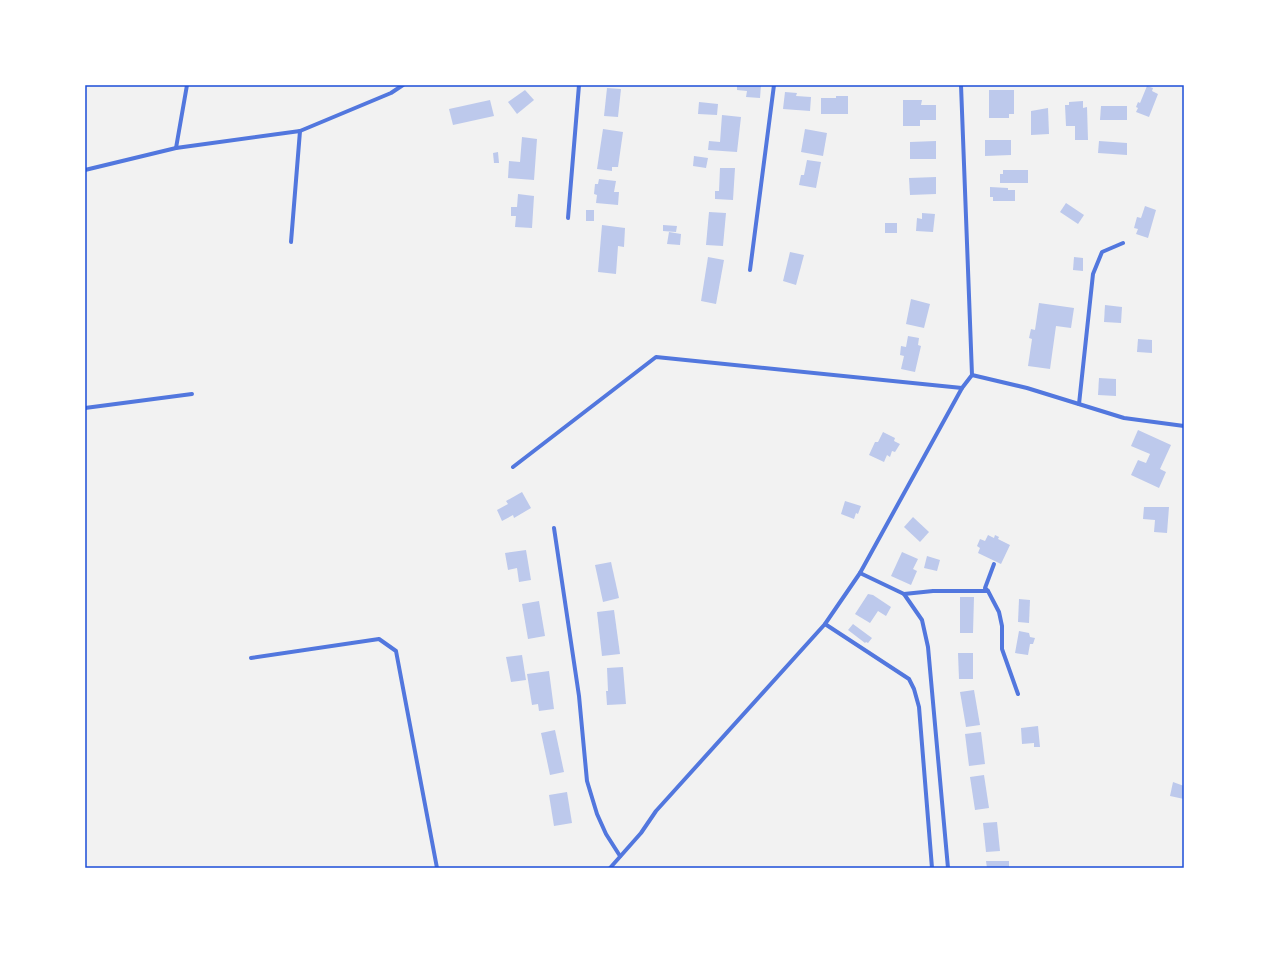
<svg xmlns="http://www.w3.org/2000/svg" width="1269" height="953" font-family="Lato,sans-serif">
  <rect width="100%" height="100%" fill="#f2f2f2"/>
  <!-- building -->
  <g fill="#bdc9ec">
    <polygon points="737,85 761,85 760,98 746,97 747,91 737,90"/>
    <polygon points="1147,86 1153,88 1152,91 1158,94 1149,117 1136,112 1138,108 1136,107 1138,102 1140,103"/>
    <polygon points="607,88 621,89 618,117 604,116"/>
    <polygon points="525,90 534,100 517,114 508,102"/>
    <polygon points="989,90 1014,90 1014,114 1009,114 1009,118 989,118"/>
    <polygon points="785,92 797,93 796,96 811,97 810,111 783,109"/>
    <polygon points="836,96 848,96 848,114 821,114 821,98 836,98"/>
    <polygon points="490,100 494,116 453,125 449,109"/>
    <polygon points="903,100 922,100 921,105 936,105 936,120 920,120 920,126 903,126"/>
    <polygon points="1083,101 1083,108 1087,107 1088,140 1075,140 1075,126 1066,126 1065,105 1069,105 1069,102"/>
    <polygon points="699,102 718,104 717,115 698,114"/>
    <polygon points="1101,106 1127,106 1127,120 1100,120"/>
    <polygon points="1048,108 1049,134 1031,135 1031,111"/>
    <polygon points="722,115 741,117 737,152 708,150 709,141 720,142"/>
    <polygon points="603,129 623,132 618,167 612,167 612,171 597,169"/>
    <polygon points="805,129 827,133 823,156 801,152"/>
    <polygon points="522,137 537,139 534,180 508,178 509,161 520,162"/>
    <polygon points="985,140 1011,140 1011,155 985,156"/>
    <polygon points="936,141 936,159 910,159 910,142"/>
    <polygon points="1099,141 1127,143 1127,155 1098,153"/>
    <polygon points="498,152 499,163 494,163 493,153"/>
    <polygon points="694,156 708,158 706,168 693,166"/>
    <polygon points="807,160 821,162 816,188 799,185 801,175 804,175"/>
    <polygon points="720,168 735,168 733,200 715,199 715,191 719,191"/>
    <polygon points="1003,170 1028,170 1028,183 1000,183 1000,174 1003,174"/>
    <polygon points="936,177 936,194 910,195 909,178"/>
    <polygon points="599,179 616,181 614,192 619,192 618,205 596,203 597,195 594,194 595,184 598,184"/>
    <polygon points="990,187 1008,188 1008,190 1015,190 1015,201 993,201 993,197 990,197"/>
    <polygon points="518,194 534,196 532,228 515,227 516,216 511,216 511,207 517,207"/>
    <polygon points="1066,203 1084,215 1078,224 1060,212"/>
    <polygon points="1145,206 1156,210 1148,238 1136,234 1138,229 1134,228 1137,217 1141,218"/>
    <rect x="586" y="210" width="8" height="11"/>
    <polygon points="709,212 726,213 723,246 706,245"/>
    <polygon points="922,213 935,214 933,232 916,231 917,218 922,219"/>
    <rect x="885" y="223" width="12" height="10"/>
    <polygon points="602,225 625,228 624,247 618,246 616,274 598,272"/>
    <polygon points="663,225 677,226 676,232 663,231"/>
    <polygon points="669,232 681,234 680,245 667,244"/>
    <polygon points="790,252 804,255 796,285 783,281"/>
    <polygon points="708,257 724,260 716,304 701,301"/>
    <polygon points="1074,257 1083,258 1083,271 1073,270"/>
    <polygon points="911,299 930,304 924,328 906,324"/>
    <polygon points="1039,303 1074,308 1071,328 1056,326 1050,369 1028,366 1032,339 1029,338 1031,329 1035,330"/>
    <polygon points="1105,305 1122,307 1121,323 1104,322"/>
    <polygon points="908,336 919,338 918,345 921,346 915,372 901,369 904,356 900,355 901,346 906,347"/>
    <polygon points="1138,339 1152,340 1152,353 1137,352"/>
    <polygon points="1099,378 1116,379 1116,396 1098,395"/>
    <polygon points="1138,430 1171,445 1160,469 1166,472 1159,488 1131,475 1138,460 1146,463 1150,454 1131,446"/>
    <polygon points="883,432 895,438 894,441 900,444 895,452 892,451 890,457 887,455 884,462 869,455 875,442 878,442"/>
    <polygon points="522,492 531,508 514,518 513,515 502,521 497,510 508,504 506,501"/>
    <polygon points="845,501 861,506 858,514 856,513 854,519 841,514"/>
    <polygon points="1144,507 1169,507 1167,533 1154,532 1155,520 1143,519"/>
    <polygon points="913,517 929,532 920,542 904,527"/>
    <polygon points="988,535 994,538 995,535 999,537 998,539 1010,545 1001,564 978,553 980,548 977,546 980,539 985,541"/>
    <polygon points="526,550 531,580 519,582 517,568 508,570 505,553"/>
    <polygon points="902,552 918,559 913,569 917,571 911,585 891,576"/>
    <polygon points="927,556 940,560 937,571 924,568"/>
    <polygon points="611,562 619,598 603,602 595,565"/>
    <polygon points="868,594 873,595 891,607 886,616 878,611 870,623 855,614"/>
    <polygon points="960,597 974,597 973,633 960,633"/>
    <polygon points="1019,599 1030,600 1029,623 1018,622"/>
    <polygon points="539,601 545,636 528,639 522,604"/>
    <polygon points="614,610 620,654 602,656 597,612"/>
    <polygon points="853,624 872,638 868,643 866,642 865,643 848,630"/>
    <polygon points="1019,631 1029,633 1030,637 1035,638 1033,644 1030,644 1028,655 1015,653"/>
    <polygon points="958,653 973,653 973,679 959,679"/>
    <polygon points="522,655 526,680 511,682 506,657"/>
    <polygon points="623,667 626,704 607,705 606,691 608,691 607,668"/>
    <polygon points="549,671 554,709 539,711 538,704 532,705 527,674"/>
    <polygon points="974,690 980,725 966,727 960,692"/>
    <polygon points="1038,726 1040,747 1034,747 1034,743 1022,744 1021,728"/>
    <polygon points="555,730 564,772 550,775 541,733"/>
    <polygon points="981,732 985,764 969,766 965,734"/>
    <polygon points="984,775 989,808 975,810 970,777"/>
    <polygon points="1173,782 1184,786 1184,799 1170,796"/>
    <polygon points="567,792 572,823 554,826 549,795"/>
    <polygon points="997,822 1000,851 986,852 983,823"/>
    <polygon points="986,861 1009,861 1009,868 987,868"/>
  </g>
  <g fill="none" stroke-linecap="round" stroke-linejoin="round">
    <!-- minor -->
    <g stroke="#5277de" stroke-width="4">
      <polyline points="176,148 187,85"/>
      <polyline points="85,170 176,148 300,131 391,93 403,85"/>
      <polyline points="568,218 579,85"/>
      <polyline points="291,242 300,131"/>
      <polyline points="750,270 774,85"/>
      <polyline points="972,375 1027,388 1124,418 1184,426"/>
      <polyline points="1079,404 1093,274 1102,252 1123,243"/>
      <polyline points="85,408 192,394"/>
      <polyline points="513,467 656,357 962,388"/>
      <polyline points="554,528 579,696 587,781 597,814 606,834 620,856"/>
      <polyline points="860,573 904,594 922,620 928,647 948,868"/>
      <polyline points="988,591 985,588 994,564"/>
      <polyline points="904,594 933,591 988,591 999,612 1002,626 1002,649 1018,694"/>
      <polyline points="825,624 909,679 914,689 919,707 932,868"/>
      <polyline points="251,658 379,639 396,651 437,868"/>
      <polyline points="610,868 641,833 656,811 825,624 860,573 962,388 972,375 961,85"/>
    </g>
  </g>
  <!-- border -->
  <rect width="1269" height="953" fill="none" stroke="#ffffff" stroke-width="172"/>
  <rect x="86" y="86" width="1097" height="781" fill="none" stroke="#1d4ed8" stroke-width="1.5"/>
</svg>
